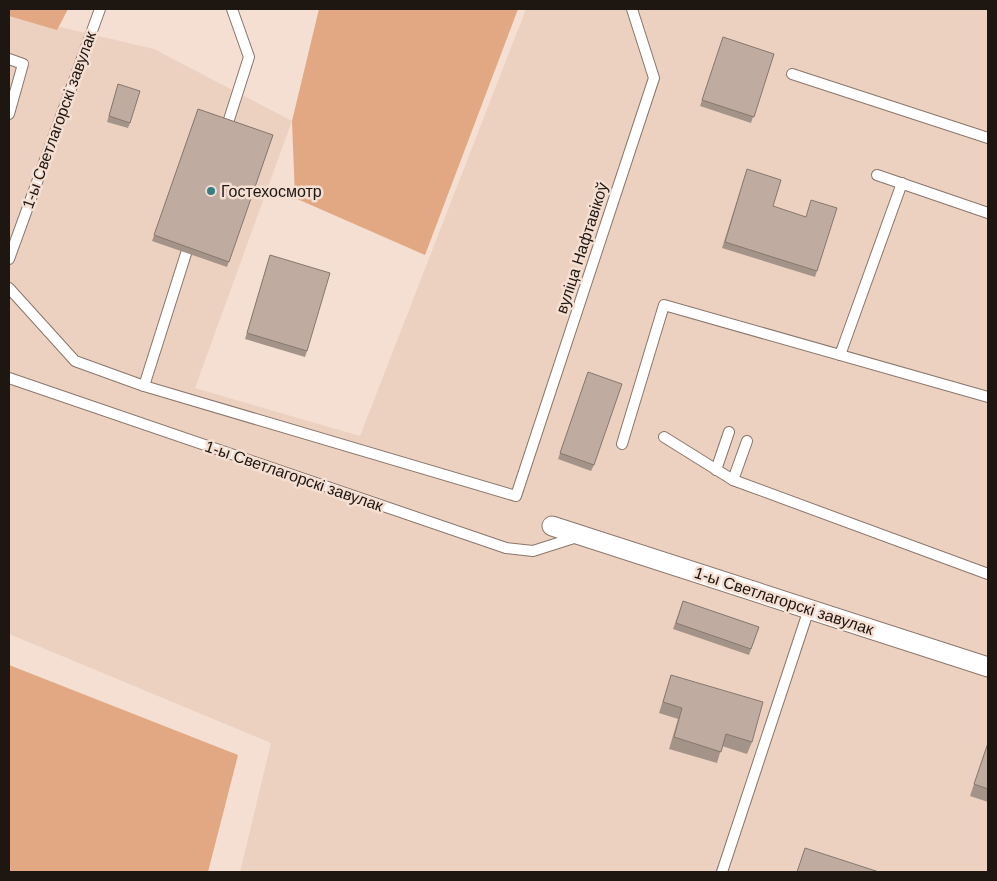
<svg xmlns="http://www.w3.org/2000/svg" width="997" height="881" font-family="Arial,sans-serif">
  <rect width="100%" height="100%" fill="#f4dfd2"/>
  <!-- built -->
  <polygon fill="#edd1c0" points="526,9 988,9 988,872 240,872 271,743 9,634 9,15 154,49 292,121 195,388 360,436"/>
  <!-- green -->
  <g fill="#e2a884">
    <polygon points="9,9 68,9 57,30 9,16"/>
    <polygon points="319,9 518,9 425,255 295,198 292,121"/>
    <polygon points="9,665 238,755 208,872 9,872"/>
  </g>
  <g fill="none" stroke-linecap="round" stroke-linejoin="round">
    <!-- lane casing -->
    <g stroke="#89766b" stroke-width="12">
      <g id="lane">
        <polyline points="9,59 23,64 9,114"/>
        <polyline points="792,74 988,138"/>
        <polyline points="225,132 249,57 232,9"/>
        <polyline points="877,175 988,213"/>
        <polyline points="9,259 100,9"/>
        <polyline points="9,288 75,361 144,386 516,496 654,78 632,9"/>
        <polyline points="840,355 902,183"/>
        <polyline points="9,378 506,548 533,551 577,537"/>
        <polyline points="144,386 190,241"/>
        <polyline points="664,437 733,480 988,574"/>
        <polyline points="622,444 664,305 988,397"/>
        <polyline points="716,470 729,432"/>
        <polyline points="733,480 747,441"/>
        <polyline points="722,872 809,609"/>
      </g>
    </g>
    <!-- street casing -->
    <g stroke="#89766b" stroke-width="21">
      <polyline id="street" points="552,526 988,667"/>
    </g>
    <!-- lane -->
    <use href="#lane" stroke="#fff" stroke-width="10"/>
    <!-- street -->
    <use href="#street" stroke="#fff" stroke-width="19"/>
  </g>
  <!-- wall -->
  <g fill="#a49389">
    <polygon points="723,37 774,54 751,123 700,106"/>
    <polygon points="118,84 130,123 128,128 107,122"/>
    <polygon points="198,109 273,135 227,267 152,241"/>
    <polygon points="745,175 773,206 817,271 815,277 722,248"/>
    <polygon points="270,255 307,351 305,357 245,339"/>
    <polygon points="588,372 594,465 591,471 558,459"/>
    <polygon points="683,601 759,627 749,655 673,629"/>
    <polygon points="671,675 752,742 747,754 722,746 717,763 669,749 678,719 659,713"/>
    <polygon points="988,742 988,802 970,796"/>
  </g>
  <!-- building -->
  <g fill="#bfab9f" stroke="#86786f">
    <polygon points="723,37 774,54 754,117 702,100"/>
    <polygon points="118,84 140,91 130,123 109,116"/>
    <polygon points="198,109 273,135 229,262 154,235"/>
    <polygon points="747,169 781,180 773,206 806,217 811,200 837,208 817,271 725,242"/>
    <polygon points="270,255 330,273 307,351 247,333"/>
    <polygon points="588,372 622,384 594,465 560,453"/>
    <polygon points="683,601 759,627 751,649 676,623"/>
    <polygon points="671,675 763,702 752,742 726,734 721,752 674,737 682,708 663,702"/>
    <polygon points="988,743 988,789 974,784"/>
    <polygon points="805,848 879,872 797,872"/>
  </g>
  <!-- markers -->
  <circle fill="#367e85" stroke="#f4dfd2" stroke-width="2" cx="211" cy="191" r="5"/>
  <g text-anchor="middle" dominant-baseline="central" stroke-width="5" stroke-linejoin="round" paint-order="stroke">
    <!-- street labels -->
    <g font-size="16" fill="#1d1611" stroke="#f4dfd2">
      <text transform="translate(59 120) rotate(-70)">1-ы Светлагорскі завулак</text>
      <text transform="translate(582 248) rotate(-72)">вуліца Нафтавікоў</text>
      <text transform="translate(294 476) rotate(19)">1-ы Светлагорскі завулак</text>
      <text transform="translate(784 601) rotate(18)">1-ы Светлагорскі завулак</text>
    </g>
    <!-- poi labels -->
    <g font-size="16" fill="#1d1611" stroke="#f4dfd2" text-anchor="start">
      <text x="221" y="191">Гостехосмотр</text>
    </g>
  </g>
  <!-- border -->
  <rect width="997" height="881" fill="none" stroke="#1d1611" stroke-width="20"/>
</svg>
